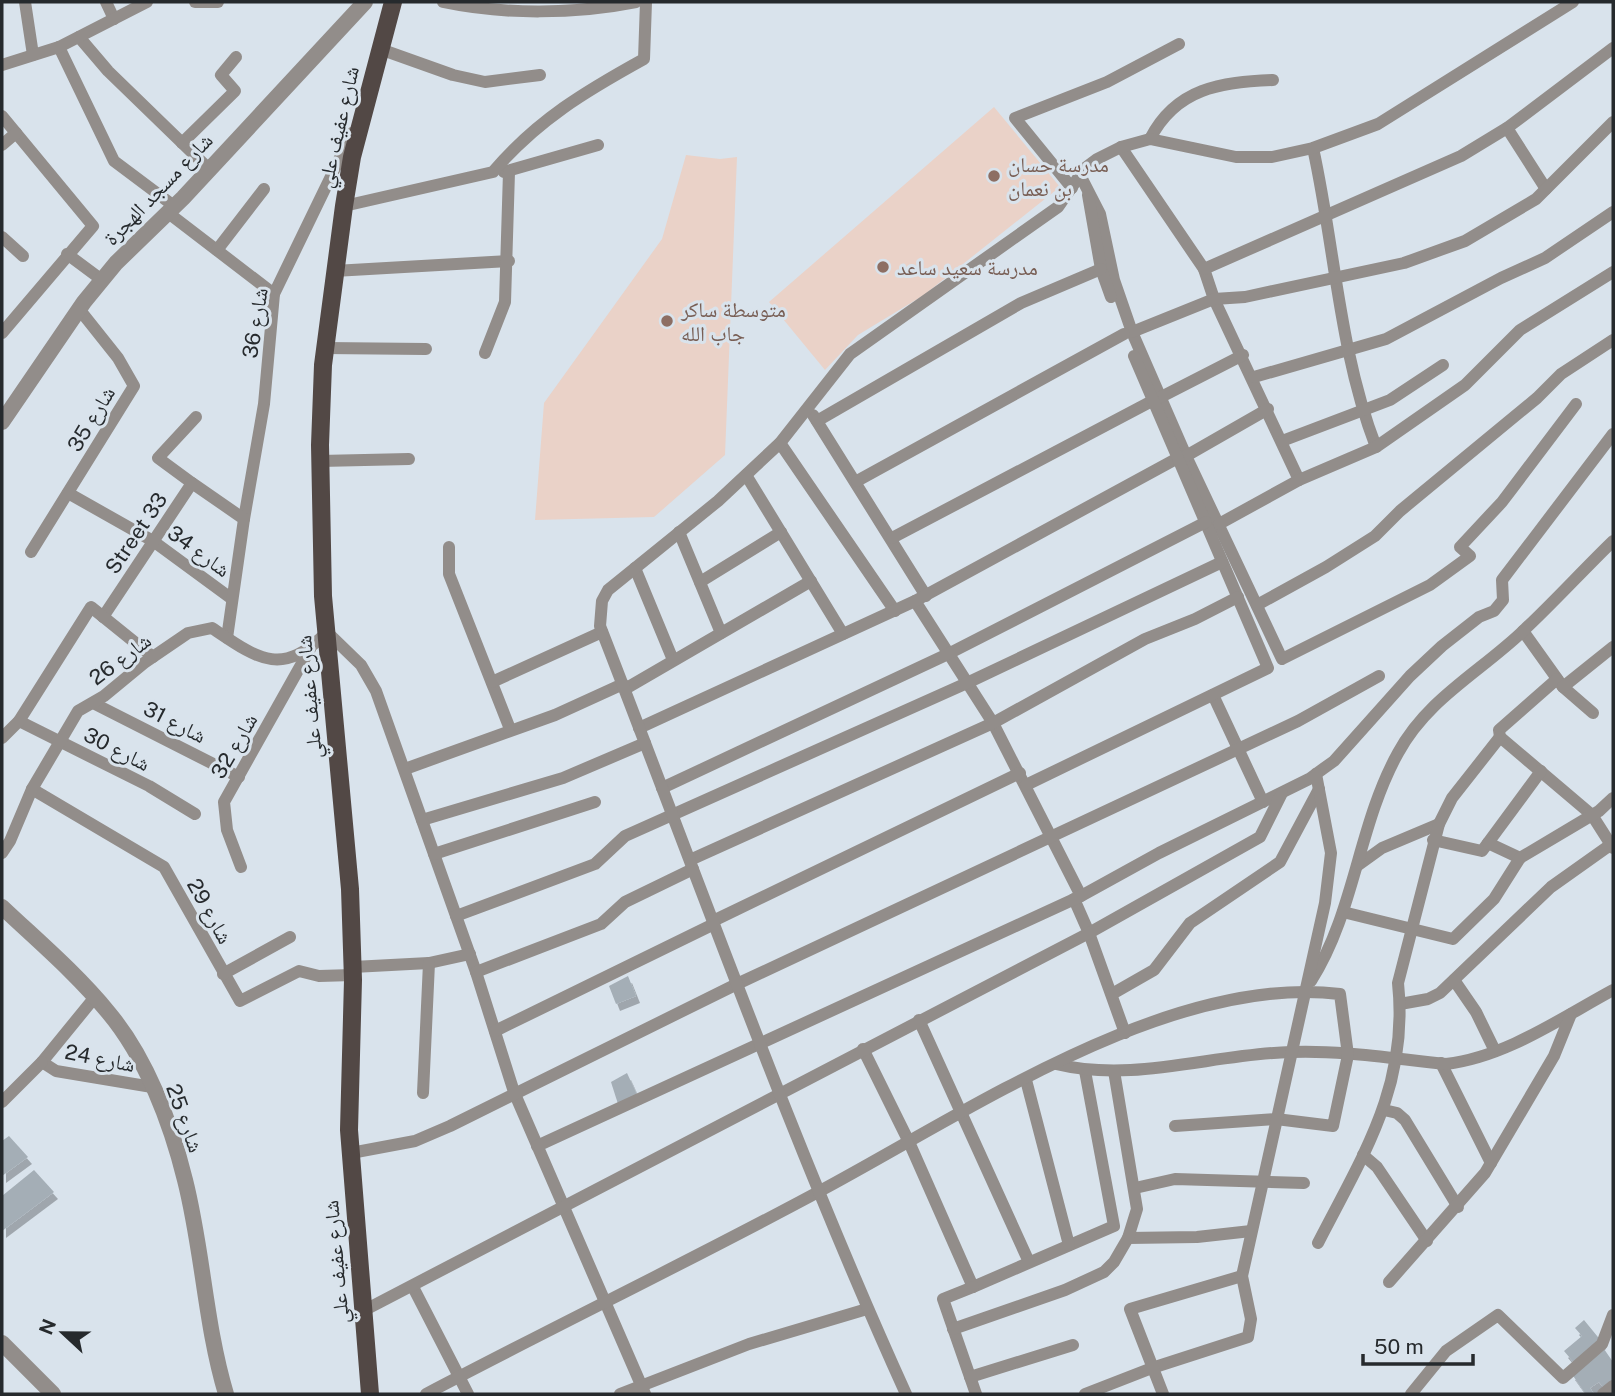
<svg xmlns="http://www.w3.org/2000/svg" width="1615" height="1396" font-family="'Public Sans','Noto Naskh Arabic',sans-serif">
  <defs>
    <filter id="shadow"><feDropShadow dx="4" dy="7" stdDeviation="0" flood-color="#0004"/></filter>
  </defs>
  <rect width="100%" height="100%" fill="#d9e3ec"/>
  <!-- education -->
  <g fill="#ead2c8">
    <polygon points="994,107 1060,187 924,295 858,335 825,370 769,302"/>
    <polygon points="686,155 720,159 737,157 725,455 654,517 535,520 544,403 662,239"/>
  </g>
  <!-- building -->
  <g fill="#a4aeb6" filter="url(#shadow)">
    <polygon points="628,976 636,996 616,1004 609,986"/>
    <polygon points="627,1073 638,1097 618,1104 611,1082"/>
    <polygon points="9,1136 28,1157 2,1176 2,1141"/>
    <polygon points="34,1170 54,1192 2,1231 2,1196"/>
    <polygon points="1584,1320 1602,1342 1575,1364 1564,1351 1582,1336 1575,1328"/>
    <polygon points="1604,1349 1613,1362 1613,1383 1605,1390 1599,1382 1590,1388 1594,1394 1586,1394 1571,1373"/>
  </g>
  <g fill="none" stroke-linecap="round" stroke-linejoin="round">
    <!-- minor -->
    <g stroke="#928d8a" stroke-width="12">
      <polyline points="25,2 33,55"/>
      <polyline points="106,2 114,19"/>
      <polyline points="195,2 218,2"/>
      <path d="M443,2c61,13 133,12 193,0"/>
      <polyline points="79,37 108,71 209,169"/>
      <polyline points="59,47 114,161 174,206"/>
      <polyline points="380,49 453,75 485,82 540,75"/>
      <polyline points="2,65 59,47 147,2"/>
      <polyline points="2,116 93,226 2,333"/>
      <polyline points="1507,128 1546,189"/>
      <path d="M1150,139c26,-51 71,-57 123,-59"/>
      <polyline points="182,143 235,91 221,75 236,57"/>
      <polyline points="2,145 16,133"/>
      <polyline points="1121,147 1204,269 1214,299 1299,480"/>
      <path d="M1313,148c22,100 26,203 63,299"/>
      <polyline points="504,172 598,145"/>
      <polyline points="1080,175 1100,214 1114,280 1132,332 1186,456 1282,659 1430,585 1470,556 1460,547 1502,502 1576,404"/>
      <polyline points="1072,188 1015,118 1107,82 1179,44"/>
      <polyline points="1088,195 1101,269 1111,297"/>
      <path d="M344,206l149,-34c44,-52 93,-81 151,-113l2,-57"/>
      <polyline points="167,212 274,294"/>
      <polyline points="2,237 23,256"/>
      <polyline points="217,250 264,189"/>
      <polyline points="67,254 102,280"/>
      <polyline points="1204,269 1461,156 1507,128 1613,48"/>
      <polyline points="334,271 509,261"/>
      <polyline points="1132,332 1214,299 1245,297 1404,263 1465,241 1536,199 1613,122"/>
      <polyline points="325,348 426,349"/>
      <polyline points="485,353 505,302 509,172"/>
      <polyline points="1254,377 1386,339 1501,278 1545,258 1613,212"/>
      <polyline points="1161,397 1243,355"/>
      <polyline points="813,415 926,596"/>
      <polyline points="817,421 1021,303 1101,269"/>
      <polyline points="1282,441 1390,400 1443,365"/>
      <polyline points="780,443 895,611"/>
      <polyline points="1186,456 1268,409"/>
      <polyline points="320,461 409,459"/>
      <polyline points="746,475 843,634"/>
      <polyline points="857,481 1124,334"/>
      <polyline points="192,483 158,458 196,417"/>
      <polyline points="68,493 153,541 232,599"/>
      <polyline points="244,519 264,404 274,294 352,133"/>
      <polyline points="1219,524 1299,480 1376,447 1465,385 1520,330 1613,272"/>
      <polyline points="679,532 721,633"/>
      <polyline points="892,538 1152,401"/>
      <polyline points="449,547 449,574 510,729"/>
      <polyline points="31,552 134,386 118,358 79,309"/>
      <polyline points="635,568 673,660"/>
      <polyline points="700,582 781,532"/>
      <polyline points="915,601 993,723 1081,896"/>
      <polyline points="1257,605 1326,567 1375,536 1400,511 1537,398 1561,374 1613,340"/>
      <polyline points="103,617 192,483 244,519 227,638"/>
      <polyline points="1523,631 1563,687 1593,713"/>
      <polyline points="1557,679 1499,730 1500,737 1592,815 1613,848"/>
      <polyline points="492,682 602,632"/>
      <polyline points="1563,687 1613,647"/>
      <polyline points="625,689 811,581"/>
      <polyline points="1213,695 1263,802"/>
      <polyline points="93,703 239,777"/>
      <polyline points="19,721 149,786 195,814"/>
      <polyline points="639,728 915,601 1176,459"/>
      <polyline points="2,738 19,721 91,607 153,657"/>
      <polyline points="405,769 555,715 623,684"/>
      <polyline points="1026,785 1268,668 1134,356"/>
      <polyline points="662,788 948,654 1206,522"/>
      <polyline points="32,789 164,867 240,1001 299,971 319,976 353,975"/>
      <polyline points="422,820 563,778 645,743"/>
      <polyline points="1433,840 1482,851 1541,771"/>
      <polyline points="1488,843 1520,858"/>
      <path d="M2,853l8,-12 22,-52 46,-78 26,-15 40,-33 44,-30 24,-5c46,31 70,50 115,4l34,33 15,26 100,281 38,120 131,302"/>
      <polyline points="434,854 595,802"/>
      <polyline points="690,860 993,723 1145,639 1195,619 1238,597"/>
      <polyline points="1357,866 1382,848 1439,824"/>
      <polyline points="241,867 227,830 224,802 310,649"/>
      <polyline points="1074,899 1089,933 1125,1033"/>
      <polyline points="1343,912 1453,939 1494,899 1520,858 1599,811 1613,798"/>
      <polyline points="456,916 595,864 625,836 967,683 1222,562"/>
      <polyline points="713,921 1020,773"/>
      <polyline points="353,967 429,963 470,954"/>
      <polyline points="476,972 601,924 625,902 693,869"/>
      <polyline points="223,974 290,937"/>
      <polyline points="1454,980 1476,1012 1495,1051"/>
      <path d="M1311,981c44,-69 47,-156 87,-228 29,-54 82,-81 125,-122 31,-29 60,-61 90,-90"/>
      <polyline points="1112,994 1154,970 1190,923 1280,862 1319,789"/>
      <polyline points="95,997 42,1062 56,1071 152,1087"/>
      <polyline points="1400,1004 1428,999 1440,993 1551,887 1613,843"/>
      <polyline points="919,1020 1029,1262"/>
      <polyline points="495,1031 714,924"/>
      <polyline points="863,1049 909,1142 973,1287 1114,1226 1085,1071"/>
      <polyline points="1441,1063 1491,1163"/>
      <path d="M1056,1064c78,19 156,-10 235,-12 51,-2 104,7 155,12 60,-7 115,-46 167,-74"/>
      <polyline points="1026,1080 1069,1245"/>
      <polyline points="423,1093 429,963"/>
      <polyline points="2,1102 42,1062"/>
      <polyline points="1384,1110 1397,1113 1405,1120 1458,1207"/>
      <polyline points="537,1146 1081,896 1159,853 1309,779 1334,761 1410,676 1442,646 1479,617 1494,611 1503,600 1502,580 1613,434"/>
      <polyline points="351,1153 415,1141 450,1126 737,984 1298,721 1379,676"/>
      <polyline points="1363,1155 1377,1167 1427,1241"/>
      <polyline points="1135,1188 1175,1179 1304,1183"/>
      <polyline points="1128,1238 1197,1237 1251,1231"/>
      <path d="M1318,1243c45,-88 91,-157 80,-260l41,-159 13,-26 48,-61"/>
      <polyline points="1389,1282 1485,1173 1554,1056 1571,1014"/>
      <polyline points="413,1287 468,1394"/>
      <polyline points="973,1287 943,1299 976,1394"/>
      <polyline points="363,1311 1089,933 1260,837 1282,793"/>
      <polyline points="953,1329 1065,1290 1104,1272 1114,1262 1128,1238 1137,1209 1114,1071"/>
      <polyline points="970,1377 1073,1345"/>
      <path d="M426,1394c131,-69 264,-133 394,-203 146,-78 351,-218 520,-197l8,61 -15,71 -57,-7 -101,7"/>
      <polyline points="620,1394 749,1344 867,1309"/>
      <path d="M906,1394c-114,-251 -206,-511 -306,-768l2,-25 6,-11 110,-89 62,-58 70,-89 208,-147 27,-39 12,-9 24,-12 29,-8 86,18h36l41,-9 65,-24 195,-122"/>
      <polyline points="1085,1394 1152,1368 1248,1337 1251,1319 1242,1276 1325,903 1331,853 1316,774"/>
      <polyline points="1163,1394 1130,1309 1242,1276"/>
      <polyline points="1411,1394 1446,1351 1498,1315 1563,1378 1602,1344 1613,1315"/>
      <polyline points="1603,1394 1613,1386"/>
    </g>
    <!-- tertiary -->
    <g stroke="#928d8a" stroke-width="16">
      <polyline points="2,422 84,302 116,263 183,198 365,2"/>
      <path d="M2,907c36,34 74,66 106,105 38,45 63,111 77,168 18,71 20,144 41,214"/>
      <polyline points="2,1343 53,1394"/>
    </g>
    <!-- primary -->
    <polyline stroke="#524845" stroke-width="18" points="370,1394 349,1130 353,980 350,889 323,596 320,445 323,365 344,206 352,157 393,2"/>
  </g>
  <!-- markers -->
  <g fill="#8d6e63" stroke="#d9e3ec" stroke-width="2.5">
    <circle cx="994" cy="176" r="7"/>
    <circle cx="883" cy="267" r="7"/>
    <circle cx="667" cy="321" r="7"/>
  </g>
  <g text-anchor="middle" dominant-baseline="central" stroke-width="6" stroke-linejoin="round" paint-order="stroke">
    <!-- street labels -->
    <g font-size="21" fill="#262a2d" stroke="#d9e3ec">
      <text transform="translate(338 127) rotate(-77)">شارع عفيف علي</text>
      <text transform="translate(158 189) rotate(-46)">شارع مسجد الهجرة</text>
      <text transform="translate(255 323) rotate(-81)">شارع 36</text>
      <text transform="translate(91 419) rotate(-59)">شارع 35</text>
      <text transform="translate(136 533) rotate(-56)">Street 33</text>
      <text transform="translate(199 551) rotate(36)">شارع 34</text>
      <text transform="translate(120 659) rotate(-37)">شارع 26</text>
      <text transform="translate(309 697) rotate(-95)">شارع عفيف علي</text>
      <text transform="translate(175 722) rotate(27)">شارع 31</text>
      <text transform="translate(234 746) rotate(-60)">شارع 32</text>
      <text transform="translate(117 749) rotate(27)">شارع 30</text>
      <text transform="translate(210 911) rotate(61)">شارع 29</text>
      <text transform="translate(100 1058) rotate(11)">شارع 24</text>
      <text transform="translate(185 1118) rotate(70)">شارع 25</text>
      <text transform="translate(336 1262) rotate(-95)">شارع عفيف علي</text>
    </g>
    <!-- education labels -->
    <g font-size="21" fill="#785e54" stroke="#d9e3ec" text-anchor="start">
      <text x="1008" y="164">مدرسة حسان<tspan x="1008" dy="24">بن نعمان</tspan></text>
      <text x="897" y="267">مدرسة سعيد ساعد</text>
      <text x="681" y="309">متوسطة ساكر<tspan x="681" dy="24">جاب الله</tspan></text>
    </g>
  </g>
  <!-- border -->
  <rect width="1615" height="1396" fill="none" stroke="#262a2d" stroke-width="7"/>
  <!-- north arrow -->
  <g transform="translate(63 1333) rotate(292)" stroke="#d9e3ec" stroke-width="5" paint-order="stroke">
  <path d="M0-5L12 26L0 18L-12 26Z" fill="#262a2d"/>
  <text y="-10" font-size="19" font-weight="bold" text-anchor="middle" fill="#262a2d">N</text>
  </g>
  <!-- scale -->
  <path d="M1363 1354v10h110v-10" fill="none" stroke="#262a2d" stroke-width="3.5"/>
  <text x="1374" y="1354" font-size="21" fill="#262a2d" stroke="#d9e3ec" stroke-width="5" paint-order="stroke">50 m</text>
</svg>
